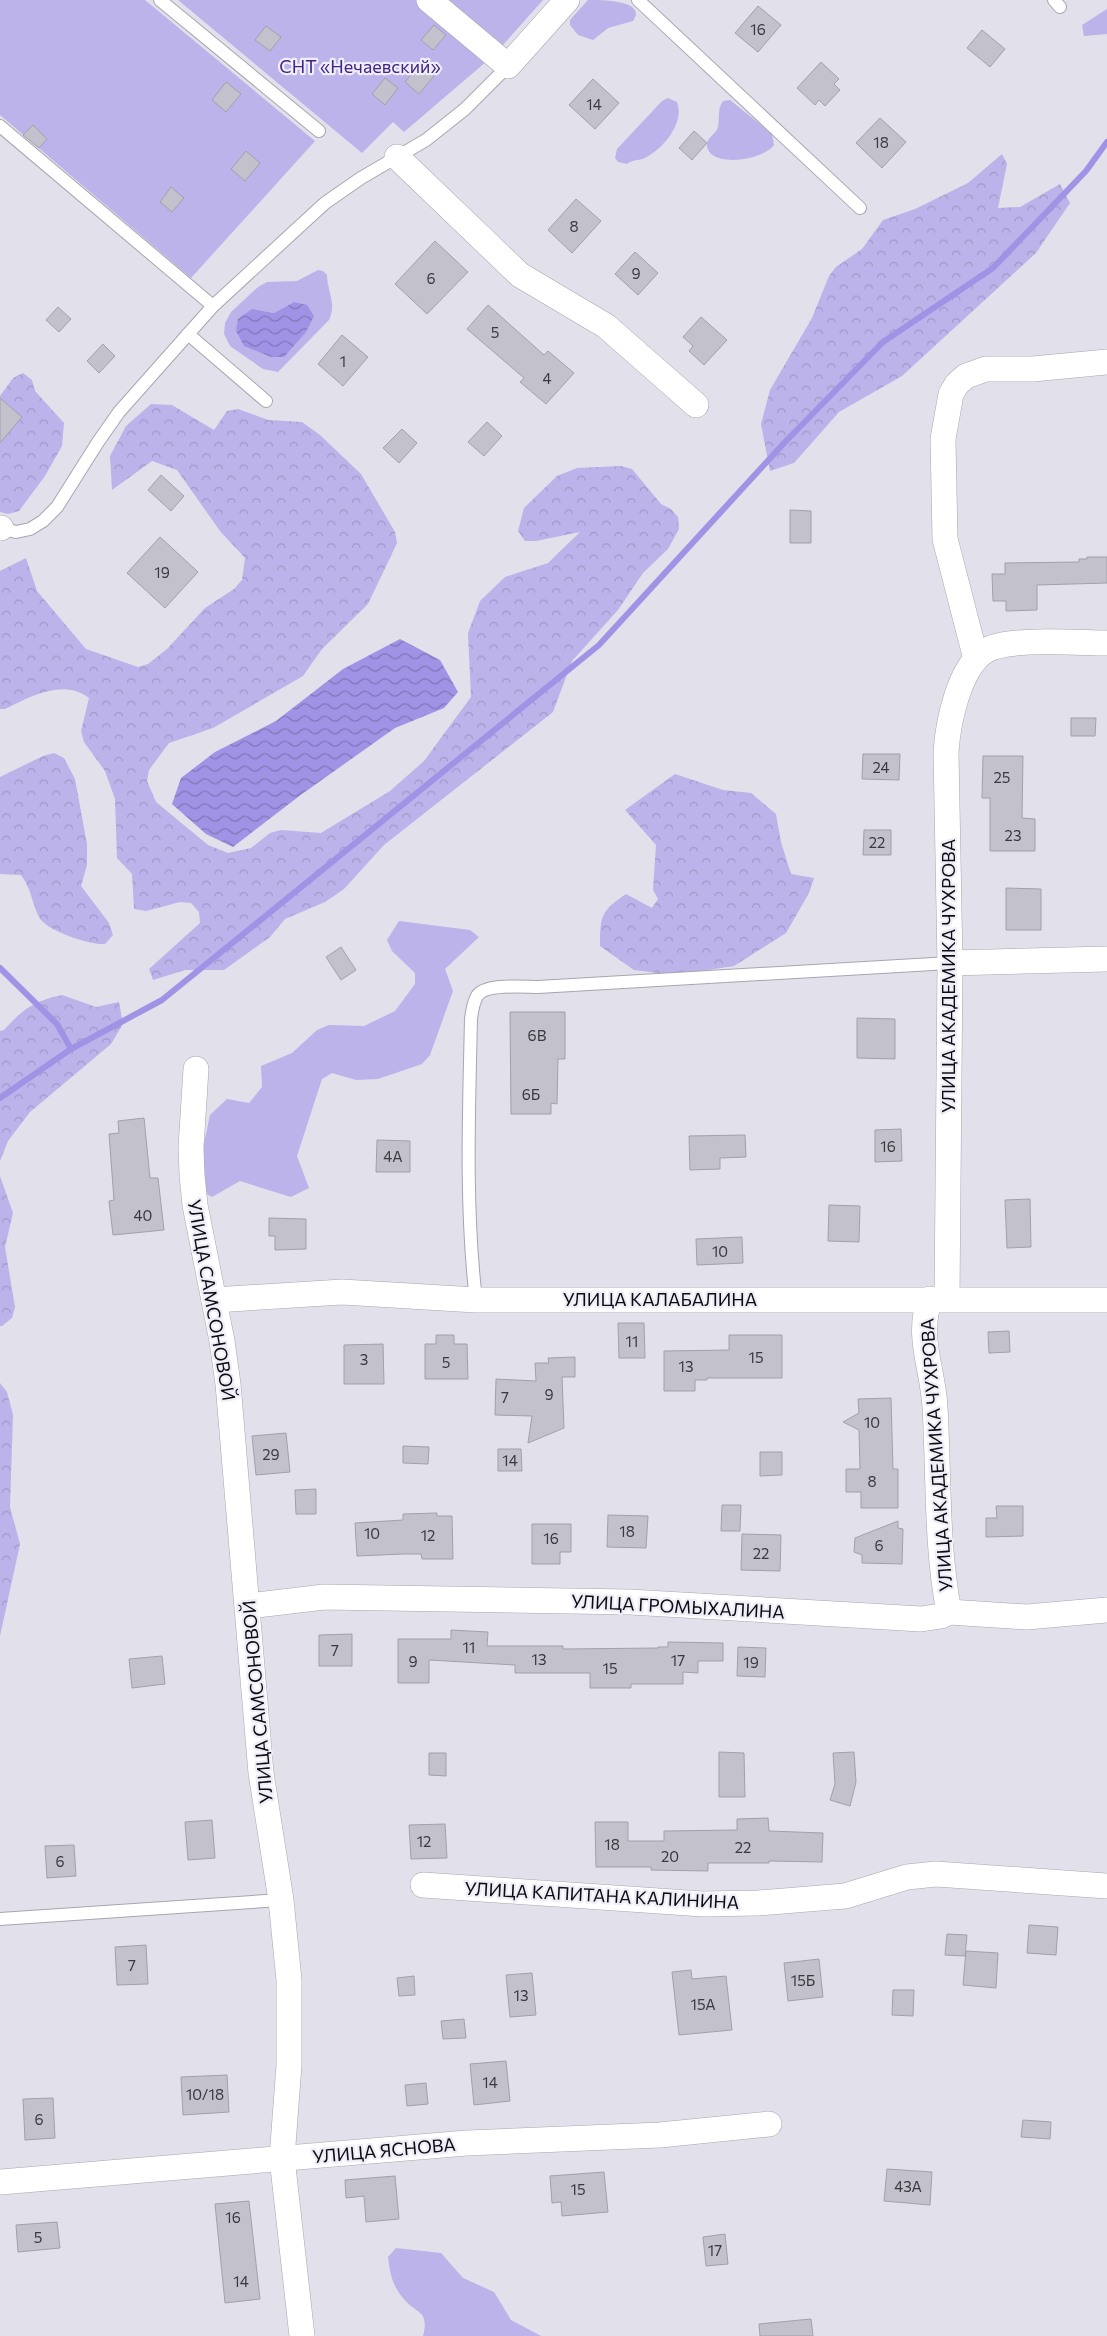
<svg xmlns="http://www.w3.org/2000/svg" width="1107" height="2336" font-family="Commissioner,sans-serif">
  <defs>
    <pattern id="forest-crowns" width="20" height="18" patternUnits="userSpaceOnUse" patternTransform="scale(1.25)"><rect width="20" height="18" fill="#bbb3ea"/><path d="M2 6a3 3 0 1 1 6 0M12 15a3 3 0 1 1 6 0" fill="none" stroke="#a099c8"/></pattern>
    <pattern id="water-waves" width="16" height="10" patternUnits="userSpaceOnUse" patternTransform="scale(1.25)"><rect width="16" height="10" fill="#a092e5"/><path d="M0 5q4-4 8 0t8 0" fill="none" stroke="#8176b8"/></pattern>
  </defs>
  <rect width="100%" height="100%" fill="#e1e0eb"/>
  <!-- green -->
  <g fill="#bbb3ea" fill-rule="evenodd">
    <polygon points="0,0 145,0 315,141 191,278 0,115"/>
    <polygon points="178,0 543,0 494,55 404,132 393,122 362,153"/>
    <path d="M588,0c14,0 49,0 48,15l-3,6 -25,7 -15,12 -15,-5 -8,-10v-5z"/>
    <polygon points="1107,9 1107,34 1084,36 1082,25"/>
    <path d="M668,98l9,4c8,21 -14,47 -32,56 -6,3 -13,1 -18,6l-9,-2 -3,-4 2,-9 45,-48z"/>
    <path d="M730,100l42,34 2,11c-12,16 -64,23 -67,1 -1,-9 9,-11 11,-19 2,-10 -1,-17 5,-26z"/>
    <path d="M318,270l5,1 4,4c0,16 10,28 2,45l-51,52 -15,-3 -33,-23 -6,-12 1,-11 6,-11 27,-25 9,-5 30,-1zM294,302l-50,44 8,-37 22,4z"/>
    <polygon points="399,921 470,930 479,937 445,969 453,991 430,1055 422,1064 378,1079 356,1080 332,1073 322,1079 297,1156 309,1188 291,1197 240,1181 212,1197 203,1192 203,1148 210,1115 227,1099 249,1103 262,1087 261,1066 292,1053 317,1030 329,1025 364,1026 395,1011 415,984 415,973 392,951 387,940"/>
    <path d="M396,2248l45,5 22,25 31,14 17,28 30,16h-118c7,-27 -8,-22 -20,-38 -11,-13 -13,-25 -15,-41z"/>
  </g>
  <!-- forest -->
  <g fill="url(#forest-crowns)">
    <polygon points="1002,154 1007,164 998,208 1020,207 1060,184 1070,203 1036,253 902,376 839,412 794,463 770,471 761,424 770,390 812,318 829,276 836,267 862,249 883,220 915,209 968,183"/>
    <polygon points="23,373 32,380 35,391 64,423 62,446 45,476 19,511 8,514 0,512 0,396 13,378"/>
    <path d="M151,404l21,1 42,25 13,-19 11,-2 30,11 34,2 18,13 41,39 34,58 2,11 -29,61 -46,45 -19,27 -90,52 -44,15 -20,27 -2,11 9,21 52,43 20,8 23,-5 19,-15 11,-3 40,3 69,-42 34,-30 47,-64 -3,-64 12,-32 25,-24 43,-14 32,-31 -44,9h-11l-7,-10 6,-23 33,-32 20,-8 44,-2 11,3 29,35 10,5 7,8 1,12 -11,20 -25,24 -25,37 -46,51 -19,51 -169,133 -40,44 -19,13 -40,17 -15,18 -46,33h-39l-32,10 -4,-11 51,-46 -1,-11 -8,-9 -11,-1 -34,9 -12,-2 -2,-35 -15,-16 -2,-59 -10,-28 -21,-29 -3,-11 8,-33c-26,-20 -59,-1 -84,11h-5v-138l26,-13 11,33 49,58 52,18 10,-3 19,-15 38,-41 29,-19 8,-9 3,-22 -25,-27 -43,-61 -25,-9 -40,29 -2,-34 16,-30z"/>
    <path d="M54,753l10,5 11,21 12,65v21l-6,21 28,37 4,12 -8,9c-15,1 -59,-13 -66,-27 -7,-14 -8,-29 -18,-42l-21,-1v-97l43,-21z"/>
    <path d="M675,774l48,16 28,3 25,21 5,28 10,32 23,4 -5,15 -23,40 -52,33 -60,9 -40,-5 -34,-24c0,-30 1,-35 26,-52l26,14 6,-9 -5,-9 3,-45 -31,-35z"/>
    <path d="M62,995l34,12 23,-5 4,22 -12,20 -81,68 -22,29 -8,20v-130l4,-1c19,-21 30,-29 58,-35z"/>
    <polygon points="0,1176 13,1213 5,1247 15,1307 12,1318 2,1326 0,1326"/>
    <polygon points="0,1383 7,1392 13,1415 10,1507 20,1544 0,1636"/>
  </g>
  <!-- water -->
  <g fill="url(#water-waves)">
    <polygon points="294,302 307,305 314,316 306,332 284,357 271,357 244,346 236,331 238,319 252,309 274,313"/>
    <polygon points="400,639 440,660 458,692 444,708 395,728 302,794 233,847 206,834 172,804 181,778 215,752 276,721 343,669"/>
  </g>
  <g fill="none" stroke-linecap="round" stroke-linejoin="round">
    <!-- stream -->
    <g stroke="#a092e5" stroke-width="6">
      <polyline points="0,968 57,1024 71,1049"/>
      <polyline points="0,1098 71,1049 162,1000 599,645 785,442 883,342 993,268 1086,171 1107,142"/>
    </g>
  </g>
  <!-- building -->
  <g fill="#c2c1cc" stroke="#a1a0ab">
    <polygon points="758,6 781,25 758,52 735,33"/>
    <polygon points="434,25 446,35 433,50 421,40"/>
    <polygon points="266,26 281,37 270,51 255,40"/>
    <polygon points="982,30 1005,49 990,67 967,48"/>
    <polygon points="821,62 839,79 834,84 840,90 825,106 819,100 815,105 797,88"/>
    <polygon points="419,64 434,76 419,94 405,82"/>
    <polygon points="385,78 398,88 385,105 372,94"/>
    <polygon points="593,79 619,103 595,129 569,105"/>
    <polygon points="226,82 241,94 226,112 212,100"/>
    <polygon points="880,118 906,142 882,168 856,143"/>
    <polygon points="33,125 47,139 39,148 23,135"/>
    <polygon points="694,131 707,143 692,160 679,148"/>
    <polygon points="246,151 260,163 245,181 231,169"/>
    <polygon points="171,187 184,198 172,212 160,202"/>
    <polygon points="576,199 601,221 572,253 548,230"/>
    <polygon points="435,241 468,272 427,314 395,284"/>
    <polygon points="635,252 658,273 638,295 615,274"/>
    <polygon points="488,305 544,355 548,351 574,373 546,404 520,382 524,378 467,329"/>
    <polygon points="58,307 71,319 59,332 46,320"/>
    <polygon points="701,317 727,340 704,365 689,351 693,346 683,337"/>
    <polygon points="342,335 368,357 343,386 318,364"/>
    <polygon points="103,344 115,356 99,373 87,361"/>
    <polygon points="0,398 22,417 0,443"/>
    <polygon points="487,422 502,436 484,456 468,442"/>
    <polygon points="402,429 417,443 399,463 383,448"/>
    <polygon points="161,475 184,496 171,511 148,490"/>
    <polygon points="790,510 811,511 811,543 790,543"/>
    <polygon points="160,537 198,572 165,608 127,573"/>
    <polygon points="1087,557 1107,557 1107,583 1037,585 1037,610 1006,611 1006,601 993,601 992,574 1005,574 1005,563 1079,562 1079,559 1087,559"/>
    <polygon points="1071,718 1096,718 1095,736 1071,736"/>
    <polygon points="863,754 900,754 899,780 862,779"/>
    <polygon points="983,756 1023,756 1022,818 1035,819 1035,851 990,851 990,798 982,798"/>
    <polygon points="864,830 891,830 891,855 863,855"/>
    <polygon points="1006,888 1041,889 1041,930 1006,930"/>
    <polygon points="341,947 356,970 341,980 326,957"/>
    <polygon points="510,1012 565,1012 565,1059 558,1059 557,1104 551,1103 551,1114 511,1114"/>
    <polygon points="857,1018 895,1019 895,1059 857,1058"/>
    <polygon points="144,1118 150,1178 158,1178 164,1230 113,1235 109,1201 114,1200 109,1134 119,1133 118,1121"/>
    <polygon points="901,1129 902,1161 875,1162 875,1130"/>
    <polygon points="745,1135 746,1157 720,1158 720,1169 690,1170 689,1136"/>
    <polygon points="377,1140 410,1141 410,1172 376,1172"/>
    <polygon points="1030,1199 1031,1247 1007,1248 1005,1200"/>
    <polygon points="829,1205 860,1206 859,1242 828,1241"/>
    <polygon points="269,1218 306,1219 306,1249 275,1250 275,1236 269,1236"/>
    <polygon points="742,1237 743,1263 697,1265 696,1239"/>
    <polygon points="618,1323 644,1323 645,1358 619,1358"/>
    <polygon points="1009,1331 1010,1352 989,1353 988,1332"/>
    <polygon points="436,1335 454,1335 454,1344 467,1344 468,1379 425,1379 425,1344 436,1344"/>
    <polygon points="729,1335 782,1335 782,1378 707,1378 707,1380 695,1380 695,1391 664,1391 664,1351 729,1350"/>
    <polygon points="383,1344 384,1384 344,1384 344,1345"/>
    <polygon points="575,1357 575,1377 562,1377 564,1428 528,1443 532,1416 495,1415 496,1379 536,1381 535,1363 549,1363 548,1358"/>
    <polygon points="891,1398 893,1469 898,1469 898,1508 861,1508 861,1492 846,1492 846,1469 860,1469 859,1430 843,1422 859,1413 858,1399"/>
    <polygon points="286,1433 290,1472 256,1475 252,1436"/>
    <polygon points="403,1446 429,1447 428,1464 403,1463"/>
    <polygon points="498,1449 521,1449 522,1471 498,1471"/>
    <polygon points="760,1452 782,1452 782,1475 760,1476"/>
    <polygon points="316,1489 316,1514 296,1514 295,1490"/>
    <polygon points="722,1505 741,1505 740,1531 721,1531"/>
    <polygon points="996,1506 1023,1506 1023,1536 986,1537 986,1518 997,1518"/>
    <polygon points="437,1513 437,1516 452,1516 453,1559 422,1559 421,1554 404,1554 357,1556 355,1523 403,1520 403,1514"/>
    <polygon points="608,1515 648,1516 646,1548 607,1547"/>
    <polygon points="898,1521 898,1528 903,1529 902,1564 862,1563 862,1555 854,1552 855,1538"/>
    <polygon points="532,1524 571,1524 571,1552 560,1552 560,1564 532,1564"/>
    <polygon points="742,1534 781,1535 780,1571 741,1570"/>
    <polygon points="451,1630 488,1632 487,1646 563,1646 563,1649 658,1648 658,1647 668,1647 668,1642 723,1643 723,1661 698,1661 698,1673 683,1672 683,1684 631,1684 631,1688 590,1688 590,1673 515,1673 515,1665 429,1660 429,1683 398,1683 398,1639 451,1639"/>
    <polygon points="352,1634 352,1666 319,1666 319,1635"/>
    <polygon points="738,1647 766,1648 765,1677 737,1676"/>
    <polygon points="162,1656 165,1684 132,1688 129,1659"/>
    <polygon points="719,1752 744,1753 745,1797 719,1797"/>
    <polygon points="854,1752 856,1782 850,1806 830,1800 835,1784 833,1753"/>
    <polygon points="429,1753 446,1753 446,1776 429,1775"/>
    <polygon points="768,1818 769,1831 823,1833 822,1862 769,1861 769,1863 708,1863 708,1871 651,1870 651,1867 596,1867 595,1822 628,1822 628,1841 664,1841 664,1831 737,1830 737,1819"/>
    <polygon points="212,1820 215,1858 188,1860 185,1822"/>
    <polygon points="445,1824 447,1858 411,1859 409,1825"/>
    <polygon points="74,1845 76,1876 47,1878 45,1846"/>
    <polygon points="1029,1925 1058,1927 1056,1955 1027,1953"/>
    <polygon points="947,1934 967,1935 965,1956 945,1955"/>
    <polygon points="146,1945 148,1984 117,1985 115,1947"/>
    <polygon points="966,1951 998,1953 996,1988 963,1985"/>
    <polygon points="819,1959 823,1997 788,2001 784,1963"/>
    <polygon points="691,1970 692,1979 726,1976 732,2030 679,2035 672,1972"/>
    <polygon points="532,1973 536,2015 510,2017 506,1975"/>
    <polygon points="414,1976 415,1995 399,1996 397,1978"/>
    <polygon points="893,1990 914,1990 913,2016 892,2015"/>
    <polygon points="464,2019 466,2038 443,2039 441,2021"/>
    <polygon points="506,2061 510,2101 474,2105 470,2064"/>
    <polygon points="227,2075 229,2112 183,2115 181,2077"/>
    <polygon points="426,2083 428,2104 407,2106 405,2085"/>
    <polygon points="53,2098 55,2138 25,2140 23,2099"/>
    <polygon points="1023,2120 1051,2122 1050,2139 1021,2137"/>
    <polygon points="887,2169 932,2172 930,2205 884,2201"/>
    <polygon points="604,2172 608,2212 562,2216 561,2202 552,2203 550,2176"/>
    <polygon points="395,2176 399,2219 366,2222 364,2196 346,2198 345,2180"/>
    <polygon points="249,2201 260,2299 225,2303 215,2204"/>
    <polygon points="57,2222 60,2248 18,2252 16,2225"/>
    <polygon points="725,2234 728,2264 706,2266 703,2237"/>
    <polygon points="811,2319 813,2336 760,2336 759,2324"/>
  </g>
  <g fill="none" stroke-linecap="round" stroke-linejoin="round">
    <!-- service casing -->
    <g stroke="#a7a6b0" stroke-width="14">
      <g id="service">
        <polyline points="160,0 319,131"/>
        <polyline points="638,0 860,208"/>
        <polyline points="1054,0 1060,7"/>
        <polyline points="0,126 213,306"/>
        <polyline points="188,334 266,401"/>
        <polyline points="1,528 16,532 30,529 43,521 57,507 98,442 119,412 213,306 325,203 361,178 426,140 465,109 508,66"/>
        <path d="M476,1300c-11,-94 -7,-188 -5,-281 1,-8 2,-16 6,-23 8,-13 47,-9 61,-9l412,-24"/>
        <polyline points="0,1919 281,1900"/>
      </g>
    </g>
    <!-- minor casing -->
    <g stroke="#a7a6b0" stroke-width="26">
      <g id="minor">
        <polyline points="429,0 508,66 567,0"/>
        <polyline points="397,157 520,275 606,326 696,405"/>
        <polyline points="0,528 1,528"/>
        <polyline points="976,659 945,539 943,439 951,394 957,384 966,376 986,369 1033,369 1107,362"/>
        <polyline points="950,963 1107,959"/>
        <polyline points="196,1069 191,1147 192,1175 195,1205 222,1341 228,1384 261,1773 281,1900 289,1980 289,2065 282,2158 302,2336"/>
        <path d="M930,1299c-14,37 3,70 5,108 4,69 1,138 14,205"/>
        <path d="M947,1299l3,-336 -4,-211c2,-30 13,-84 39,-101 22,-14 94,-8 122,-8"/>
        <polyline points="214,1300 342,1292 476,1300 1107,1300"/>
        <polyline points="248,1606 324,1597 630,1602 921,1619 941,1616 949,1612 1027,1617 1107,1610"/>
        <polyline points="423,1885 703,1904 758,1903 845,1896 907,1877 936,1874 1107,1886"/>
        <polyline points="0,2182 467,2143 660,2135 769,2124"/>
      </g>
    </g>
    <!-- service -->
    <use href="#service" stroke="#fff" stroke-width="12"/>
    <!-- minor -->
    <use href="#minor" stroke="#fff" stroke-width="25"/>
  </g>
  <g text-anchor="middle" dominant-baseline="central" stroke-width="4.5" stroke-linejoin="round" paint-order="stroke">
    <!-- number labels -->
    <g font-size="15" fill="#3a393f">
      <text x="758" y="29">16</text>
      <text x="594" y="104">14</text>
      <text x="881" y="142">18</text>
      <text x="574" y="226">8</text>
      <text x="636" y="273">9</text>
      <text x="431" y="278">6</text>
      <text x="495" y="332">5</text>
      <text x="343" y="361">1</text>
      <text x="547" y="378">4</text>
      <text x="162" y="572">19</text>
      <text x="881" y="767">24</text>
      <text x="1002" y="777">25</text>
      <text x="1013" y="835">23</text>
      <text x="877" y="842">22</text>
      <text x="537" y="1035">6В</text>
      <text x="531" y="1094">6Б</text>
      <text x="888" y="1146">16</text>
      <text x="393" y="1156">4А</text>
      <text x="143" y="1215">40</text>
      <text x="720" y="1251">10</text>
      <text x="632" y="1341">11</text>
      <text x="756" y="1357">15</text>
      <text x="364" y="1359">3</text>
      <text x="446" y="1362">5</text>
      <text x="686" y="1366">13</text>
      <text x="549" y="1394">9</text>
      <text x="505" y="1397">7</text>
      <text x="872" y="1422">10</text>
      <text x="271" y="1454">29</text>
      <text x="510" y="1460">14</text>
      <text x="872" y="1481">8</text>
      <text x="627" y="1531">18</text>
      <text x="372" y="1533">10</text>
      <text x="428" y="1535">12</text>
      <text x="551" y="1538">16</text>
      <text x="879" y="1545">6</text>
      <text x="761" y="1553">22</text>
      <text x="469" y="1647">11</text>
      <text x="335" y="1650">7</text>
      <text x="539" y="1659">13</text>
      <text x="678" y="1660">17</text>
      <text x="413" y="1661">9</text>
      <text x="751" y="1662">19</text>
      <text x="610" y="1668">15</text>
      <text x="424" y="1841">12</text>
      <text x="612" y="1844">18</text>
      <text x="743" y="1847">22</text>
      <text x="670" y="1856">20</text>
      <text x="60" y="1861">6</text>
      <text x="132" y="1965">7</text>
      <text x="803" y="1980">15Б</text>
      <text x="521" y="1995">13</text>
      <text x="703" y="2004">15А</text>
      <text x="490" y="2082">14</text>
      <text x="205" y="2094">10/18</text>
      <text x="39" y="2119">6</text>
      <text x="908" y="2186">43А</text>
      <text x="578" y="2189">15</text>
      <text x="233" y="2217">16</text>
      <text x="38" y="2237">5</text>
      <text x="715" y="2250">17</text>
      <text x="241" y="2281">14</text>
    </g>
    <!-- park labels -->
    <g font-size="18" fill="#422483" stroke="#eeedf8">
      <text x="360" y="66">СНТ «Нечаевский»</text>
    </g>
    <!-- street labels -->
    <g font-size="18" fill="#0d0c10" stroke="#eeedf8">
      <text transform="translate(948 976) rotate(-90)">УЛИЦА АКАДЕМИКА ЧУХРОВА</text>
      <text x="660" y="1299">УЛИЦА КАЛАБАЛИНА</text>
      <text transform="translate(212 1300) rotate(80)">УЛИЦА САМСОНОВОЙ</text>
      <text transform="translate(936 1455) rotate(-94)">УЛИЦА АКАДЕМИКА ЧУХРОВА</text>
      <text transform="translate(678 1606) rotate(3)">УЛИЦА ГРОМЫХАЛИНА</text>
      <text transform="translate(257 1702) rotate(-95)">УЛИЦА САМСОНОВОЙ</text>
      <text transform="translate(602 1895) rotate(3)">УЛИЦА КАПИТАНА КАЛИНИНА</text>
      <text transform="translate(384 2150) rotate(-5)">УЛИЦА ЯСНОВА</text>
    </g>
  </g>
</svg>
